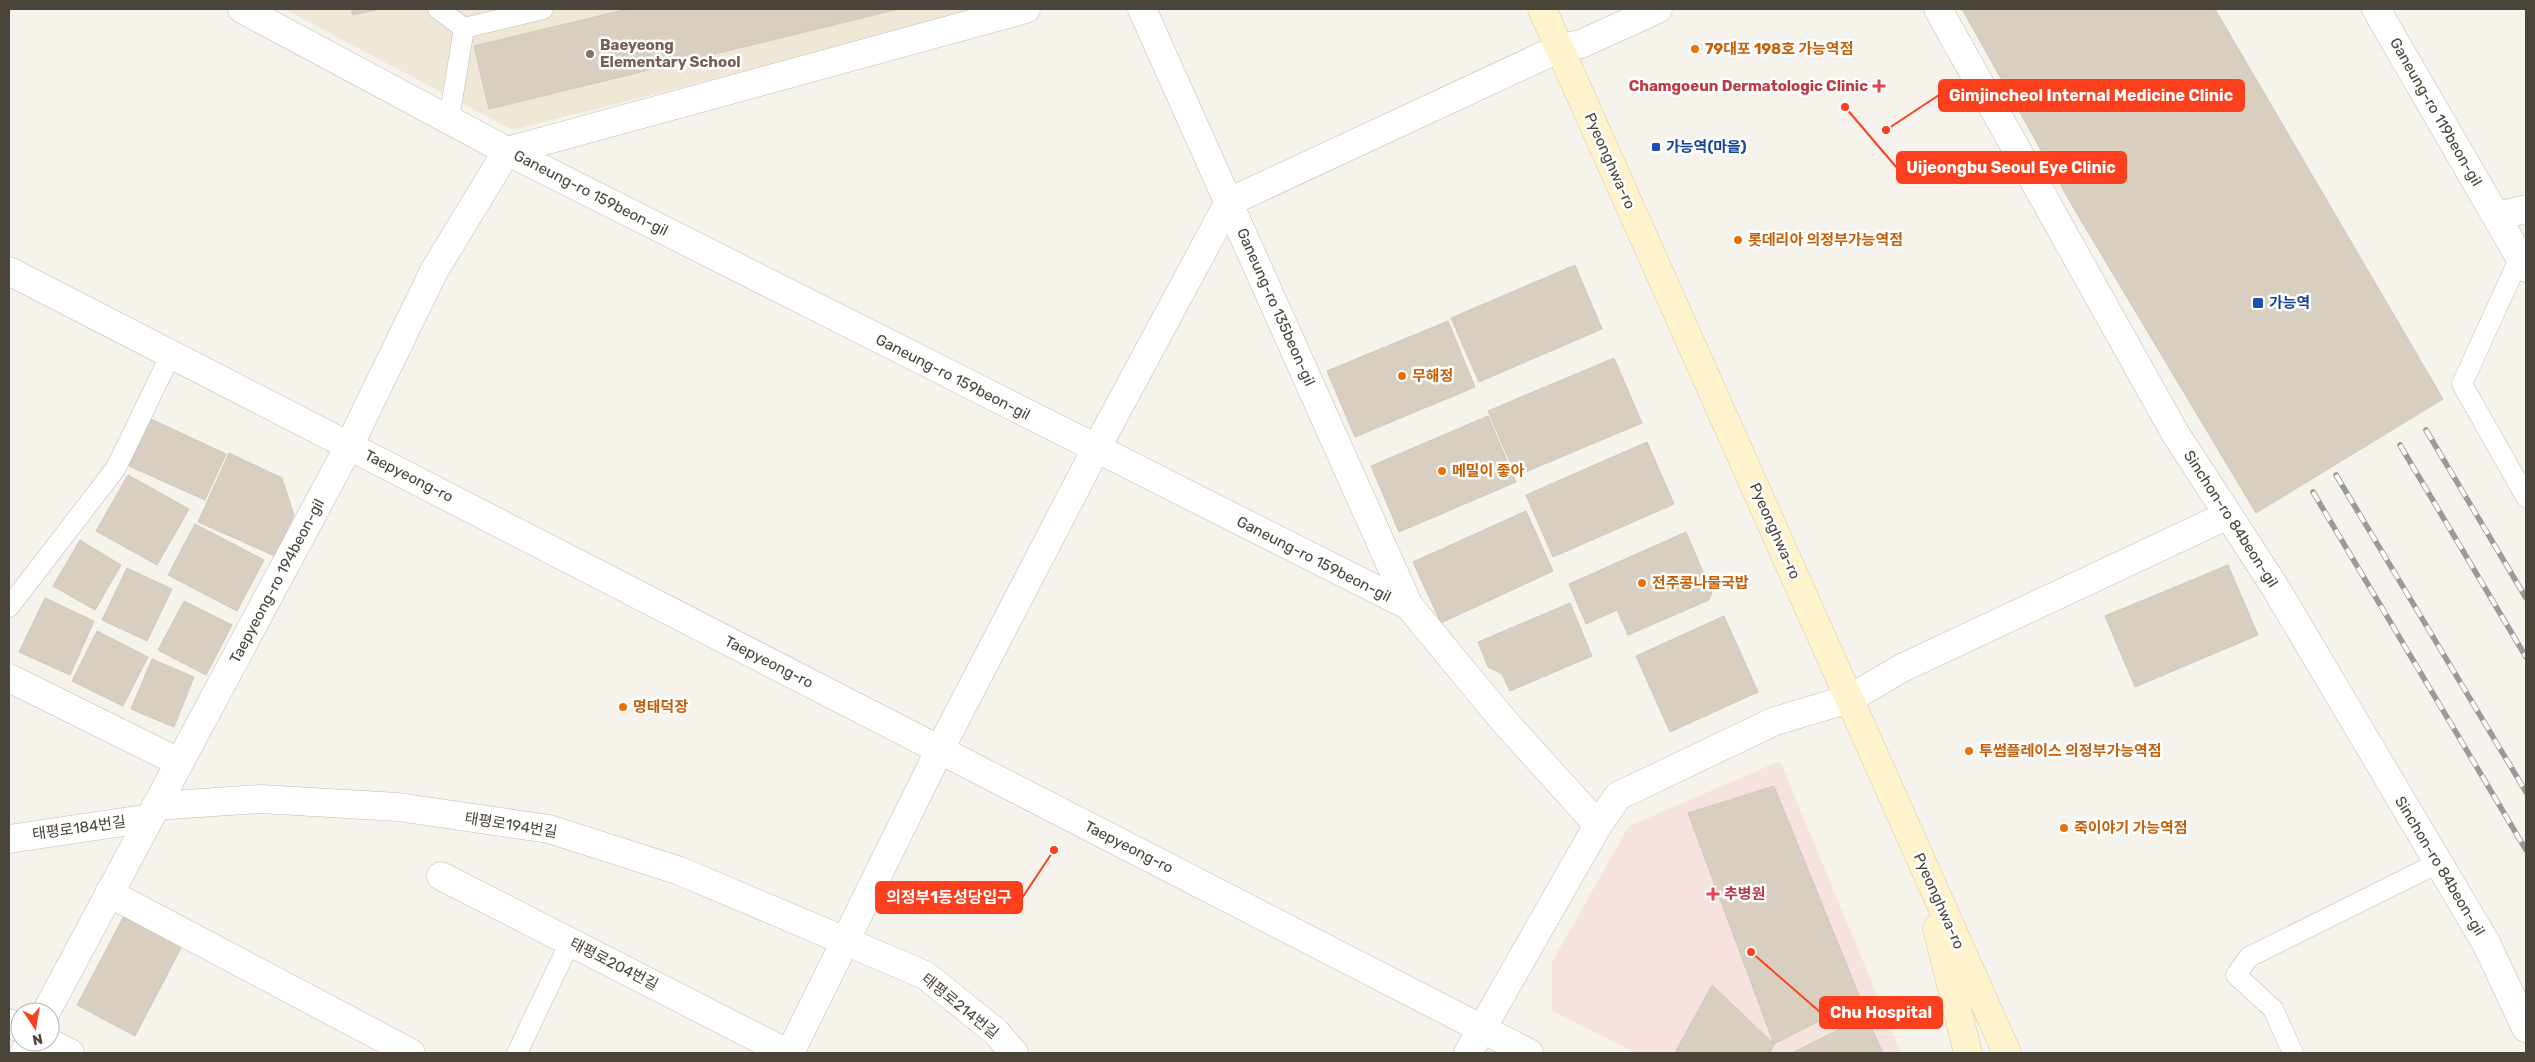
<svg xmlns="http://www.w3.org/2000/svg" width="2535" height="1062" font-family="Rubik,'Noto Sans KR',sans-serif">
  <rect width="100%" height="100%" fill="#f6f3ec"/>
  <!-- education -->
  <polygon fill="#efe8d6" points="284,9 989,9 513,130"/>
  <!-- medical -->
  <polygon fill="#f6e3e0" points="1780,761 1901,1053 1636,1053 1552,1011 1552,962 1629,826"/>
  <!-- building -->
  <g fill="#d8cfc1" stroke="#d3c7b4">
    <polygon points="351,9 380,9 353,15"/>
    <polygon points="628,9 899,9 489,109 474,46"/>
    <polygon points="1962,9 2215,9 2443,399 2256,513 2073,207"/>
    <polygon points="1575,265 1602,329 1479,382 1451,318"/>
    <polygon points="1448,321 1475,387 1355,437 1327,371"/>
    <polygon points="1614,358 1642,423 1516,476 1488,411"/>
    <polygon points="1488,416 1516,482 1399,532 1371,466"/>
    <polygon points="151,419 226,454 205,500 129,466"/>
    <polygon points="1647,442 1674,504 1553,557 1526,495"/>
    <polygon points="229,453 282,478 294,515 275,556 198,522"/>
    <polygon points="128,475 189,509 157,565 96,531"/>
    <polygon points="1526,511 1553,571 1441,623 1413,562"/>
    <polygon points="195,524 264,560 237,611 168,575"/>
    <polygon points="1686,532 1712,593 1709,600 1628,635 1617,610 1586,624 1569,584"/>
    <polygon points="80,540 121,565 95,610 53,586"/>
    <polygon points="2228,565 2258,635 2135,687 2105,616"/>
    <polygon points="127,568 172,589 147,641 102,620"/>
    <polygon points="45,598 94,621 70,675 19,652"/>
    <polygon points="184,601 232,625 206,675 158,650"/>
    <polygon points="1570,603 1592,656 1510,691 1502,674 1488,667 1478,642"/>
    <polygon points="1724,616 1758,692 1670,732 1636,656"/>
    <polygon points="97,631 148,657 123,706 72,681"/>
    <polygon points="152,659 194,677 174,727 131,709"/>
    <polygon points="1774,786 1861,1000 1774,1044 1688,813"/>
    <polygon points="124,916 182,946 135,1036 77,1005"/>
    <polygon points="1712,985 1774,1044 1770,1053 1675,1053"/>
    <polygon points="1866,1016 1883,1053 1792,1053"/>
  </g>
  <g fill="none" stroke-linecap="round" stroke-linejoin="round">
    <!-- service casing -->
    <g stroke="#c2bbae" stroke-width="21">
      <g id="service">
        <polyline points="438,9 464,28 449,119"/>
        <polyline points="464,28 543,9"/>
        <polyline points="2520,257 2462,384 2526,497"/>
        <polyline points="9,607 116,468 171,354"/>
        <polyline points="517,1053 570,942"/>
        <polyline points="2293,1053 2273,1009 2236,975 2249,957 2438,863"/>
      </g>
    </g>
    <!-- minor casing -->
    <g stroke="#c2bbae" stroke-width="29">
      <g id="minor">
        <polyline points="242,9 507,151 1409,606 1504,721 1598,825"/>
        <polyline points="1142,9 1409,606"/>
        <polyline points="1938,9 2175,433 2275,587 2486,943 2526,1028"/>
        <polyline points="2376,9 2526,268"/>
        <polyline points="2497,216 2526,209"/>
        <polyline points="9,271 1529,1053"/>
        <polyline points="9,678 179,762"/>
        <polyline points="156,806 261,799 398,807 549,829 680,871 925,975 996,1032 1014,1053"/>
        <polyline points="9,839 150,818"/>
        <polyline points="441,876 787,1053"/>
        <polyline points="109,893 411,1053"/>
        <polyline points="46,1012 349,446 434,271 507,151 1026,9"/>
        <polyline points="9,1023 20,1028"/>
        <polyline points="48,1042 70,1053"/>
        <polyline points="24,1053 30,1042"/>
        <polyline points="790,1053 940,749 1096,449 1229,202 1560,48 1581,44 1658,9"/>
        <polyline points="1468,1053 1598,825 1618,796 1775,721 1849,699 1902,668 2228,515"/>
      </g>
    </g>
    <!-- secondary casing -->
    <g stroke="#d6c79b" stroke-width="29">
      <g id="secondary">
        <polyline points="1542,9 2007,1053"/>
        <polyline points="1937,928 1968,1053"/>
      </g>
    </g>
    <!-- service -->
    <use href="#service" stroke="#fff" stroke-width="20"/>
    <!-- minor -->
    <use href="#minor" stroke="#fff" stroke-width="28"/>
    <!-- secondary -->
    <use href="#secondary" stroke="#fff3cd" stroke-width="28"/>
    <!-- rail casing -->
    <g stroke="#9a9a9a" stroke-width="5.5">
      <g id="rail">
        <polyline points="2426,430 2526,598"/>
        <polyline points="2400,445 2526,657"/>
        <polyline points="2336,475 2526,792"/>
        <polyline points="2313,492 2526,850"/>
      </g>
    </g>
    <!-- rail -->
    <use href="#rail" stroke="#fff" stroke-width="4" stroke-dasharray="11" stroke-linecap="butt"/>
  </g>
  <!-- markers -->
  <g fill="#e8710a" stroke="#fff" stroke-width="2">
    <circle cx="1695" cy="49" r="5"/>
    <circle cx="1738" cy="240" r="5"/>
    <circle cx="1402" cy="376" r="5"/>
    <circle cx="1442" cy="471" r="5"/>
    <circle cx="1642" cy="583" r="5"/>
    <circle cx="623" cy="707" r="5"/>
    <circle cx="1969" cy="751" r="5"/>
    <circle cx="2064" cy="828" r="5"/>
  </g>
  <circle fill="#8d6e63" stroke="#fff" stroke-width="2" cx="590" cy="54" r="5"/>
  <g fill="#e0444e" stroke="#fff" stroke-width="2">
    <path d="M1876.5 78.5h5v5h5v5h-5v5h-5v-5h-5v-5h5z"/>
    <path d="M1710.5 886.5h5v5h5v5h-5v5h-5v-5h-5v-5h5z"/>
  </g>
  <g fill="#1a4fb4" stroke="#fff" stroke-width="2">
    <rect x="1651" y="142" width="10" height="10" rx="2.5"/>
    <rect x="2252" y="297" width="12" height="12" rx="2.5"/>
  </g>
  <g text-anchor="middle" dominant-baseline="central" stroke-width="5" stroke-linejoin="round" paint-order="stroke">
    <!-- education labels -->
    <g font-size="15" font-weight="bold" fill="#785e54" stroke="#fff" text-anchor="start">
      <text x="600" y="45">Baeyeong<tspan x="600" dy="17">Elementary School</tspan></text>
    </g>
    <!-- food labels -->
    <g font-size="15" font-weight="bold" fill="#c56008" stroke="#fff" text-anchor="start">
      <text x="1705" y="49">79대포 198호 가능역점</text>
      <text x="1748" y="240">롯데리아 의정부가능역점</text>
      <text x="1412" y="376">무해정</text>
      <text x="1452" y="471">메밀이 좋아</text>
      <text x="1652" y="583">전주콩나물국밥</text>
      <text x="633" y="707">명태덕장</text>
      <text x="1979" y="751">투썸플레이스 의정부가능역점</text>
      <text x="2074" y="828">죽이야기 가능역점</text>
    </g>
    <!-- health labels -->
    <g font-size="15" font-weight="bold" fill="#be3a42" stroke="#fff" text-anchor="end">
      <text x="1868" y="86">Chamgoeun Dermatologic Clinic</text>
      <text x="1724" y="894" text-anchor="start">추병원</text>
    </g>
    <!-- street labels -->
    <g font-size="15" fill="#4b4439" stroke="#fff">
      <text transform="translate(2436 112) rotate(60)">Ganeung-ro 119beon-gil</text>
      <text transform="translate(1610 161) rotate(66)">Pyeonghwa-ro</text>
      <text transform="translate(591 193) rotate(27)">Ganeung-ro 159beon-gil</text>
      <text transform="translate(1276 307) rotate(66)">Ganeung-ro 135beon-gil</text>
      <text transform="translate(953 377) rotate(27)">Ganeung-ro 159beon-gil</text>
      <text transform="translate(409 476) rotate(27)">Taepyeong-ro</text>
      <text transform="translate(2231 519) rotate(57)">Sinchon-ro 84beon-gil</text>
      <text transform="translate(1775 531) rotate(66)">Pyeonghwa-ro</text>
      <text transform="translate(1314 559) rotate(27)">Ganeung-ro 159beon-gil</text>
      <text transform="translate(277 581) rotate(-62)">Taepyeong-ro 194beon-gil</text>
      <text transform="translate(769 662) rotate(27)">Taepyeong-ro</text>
      <text transform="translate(511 825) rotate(9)">태평로194번길</text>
      <text transform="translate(79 828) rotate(-8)">태평로184번길</text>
      <text transform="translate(1129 847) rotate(27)">Taepyeong-ro</text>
      <text transform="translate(2440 866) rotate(59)">Sinchon-ro 84beon-gil</text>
      <text transform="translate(1939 901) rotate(66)">Pyeonghwa-ro</text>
      <text transform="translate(614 964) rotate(27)">태평로204번길</text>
      <text transform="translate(960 1006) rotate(39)">태평로214번길</text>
    </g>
    <!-- transit labels -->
    <g font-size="15" font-weight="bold" fill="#164399" stroke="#fff" text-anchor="start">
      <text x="1666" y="147">가능역(마을)</text>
      <text x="2269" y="303">가능역</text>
    </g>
  </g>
  <!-- callouts -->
  <path fill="none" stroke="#fc3f1d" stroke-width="2" d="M1886 130L1939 95M1845 107L1897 168M1054 850L1022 898M1751 952L1820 1012"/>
  <g fill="#fc3f1d" stroke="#fff" stroke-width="2">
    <circle cx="1886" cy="130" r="5"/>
    <circle cx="1845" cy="107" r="5"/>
    <circle cx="1054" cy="850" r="5"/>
    <circle cx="1751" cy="952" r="5"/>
  </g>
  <g fill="#fc3f1d" stroke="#fc3f1d" stroke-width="2">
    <rect x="1939" y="80" width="305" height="31" rx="5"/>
    <rect x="1897" y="152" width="229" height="31" rx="5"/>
    <rect x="876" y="882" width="146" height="31" rx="5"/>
    <rect x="1820" y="997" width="122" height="31" rx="5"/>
  </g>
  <g font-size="16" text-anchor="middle" font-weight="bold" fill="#fff">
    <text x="2091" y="101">Gimjincheol Internal Medicine Clinic</text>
    <text x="2011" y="173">Uijeongbu Seoul Eye Clinic</text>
    <text x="949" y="903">의정부1동성당입구</text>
    <text x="1881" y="1018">Chu Hospital</text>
  </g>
  <!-- border -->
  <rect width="2535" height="1062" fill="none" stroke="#4b4439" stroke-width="20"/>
  <!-- north arrow -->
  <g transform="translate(35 1027) rotate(168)"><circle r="24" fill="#ffffff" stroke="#b7b4b0"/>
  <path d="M0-4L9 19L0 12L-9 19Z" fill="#fc3f1d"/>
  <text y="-8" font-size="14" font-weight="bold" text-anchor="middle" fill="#4b4439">N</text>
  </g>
</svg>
